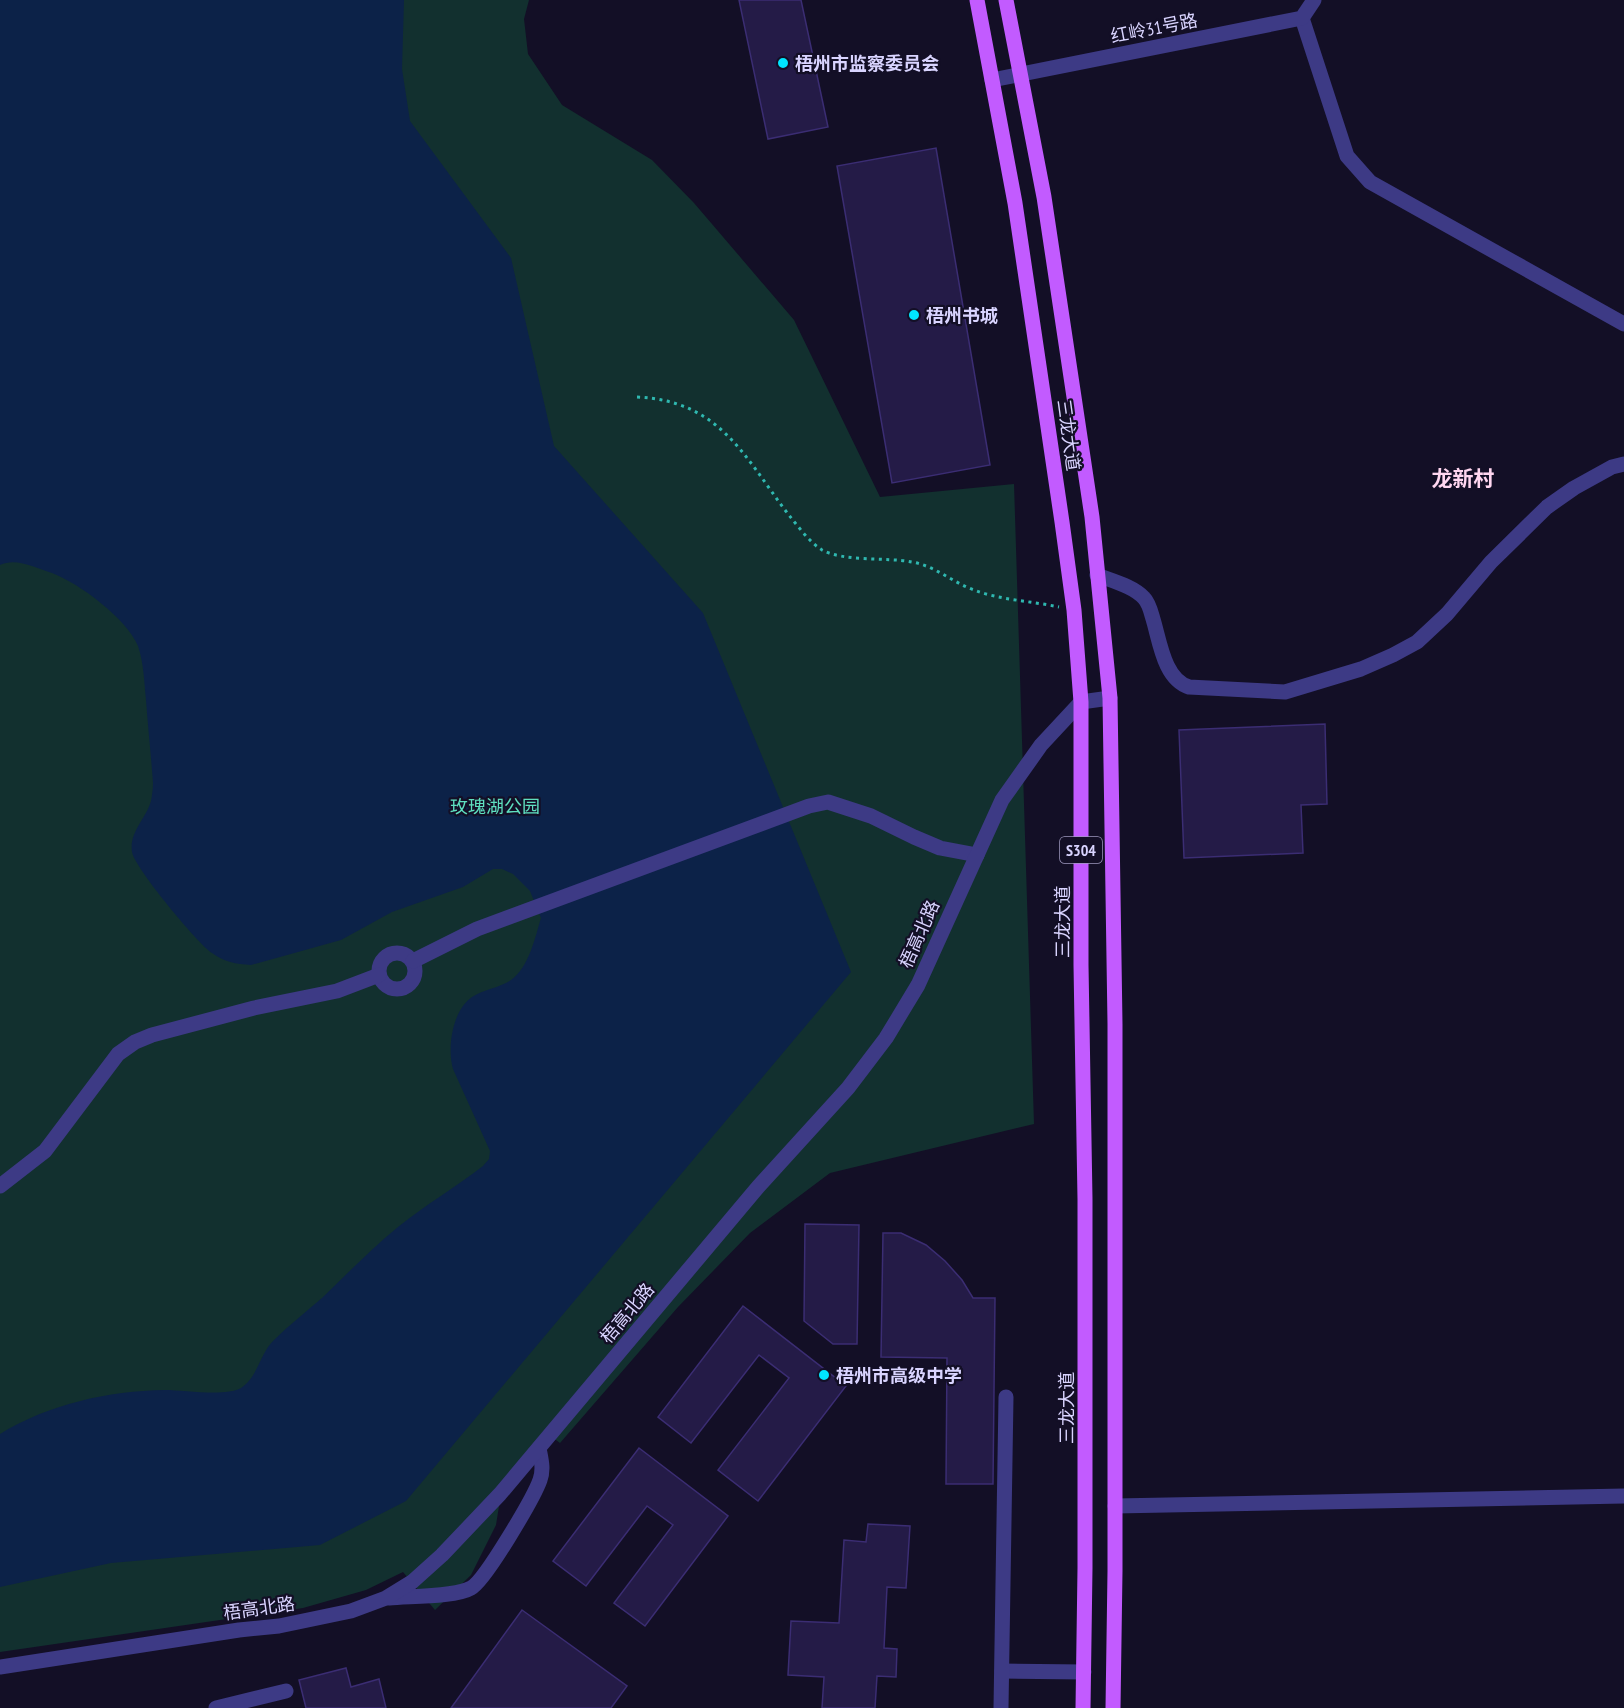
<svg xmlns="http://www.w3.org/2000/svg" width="1624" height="1708" font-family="'PT Sans Narrow','Noto Sans SC',sans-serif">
  <rect width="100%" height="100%" fill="#130f26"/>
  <!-- green -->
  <polygon fill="#12302f" points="0,0 529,0 524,19 528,54 562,105 652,160 694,203 794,320 880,497 1014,484 1034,1124 830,1173 750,1233 678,1307 560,1443 544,1431 503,1481 496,1525 471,1575 435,1610 403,1572 366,1590 303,1608 0,1652"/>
  <!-- water -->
  <path fill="#0c2248" d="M0,0h404l-2,69 8,52 101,137 43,188 149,167 148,359 -445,529 -86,44 -209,18 -111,24v-153c49,-30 108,-43 165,-44 19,0 60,7 76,-2 17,-11 19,-35 33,-48 15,-15 32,-28 48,-42 25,-24 49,-49 76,-71 27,-22 58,-40 85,-61l6,-7 1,-8 -37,-82c-6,-21 -1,-58 19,-72 12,-8 27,-9 39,-17 18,-13 24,-42 30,-62l-11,-27 -17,-17 -11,-5h-9l-30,18 -71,25 -51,28 -90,25c-15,-1 -27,-3 -39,-12 -14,-9 -78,-86 -80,-101 -3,-20 14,-33 19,-51 1,-6 2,-12 2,-18 -2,-28 -5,-55 -7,-83 -2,-18 -2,-36 -8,-54 -11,-27 -59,-63 -86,-73 -16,-5 -36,-16 -52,-8z"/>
  <!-- building -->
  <g fill="#241b47" stroke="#3b2d73" stroke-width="1.5">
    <polygon points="739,0 801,0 828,127 768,139"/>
    <polygon points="936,148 990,465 892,483 837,166"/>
    <polygon points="1325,724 1327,804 1301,805 1303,853 1184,858 1179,730"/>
    <polygon points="805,1224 859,1225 857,1344 833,1344 804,1321"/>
    <polygon points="883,1233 901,1233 926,1245 945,1261 962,1280 973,1298 995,1298 993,1484 946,1484 947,1358 881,1357"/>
    <polygon points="743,1306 846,1386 758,1501 718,1470 789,1378 759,1355 691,1443 658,1417"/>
    <polygon points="639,1448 728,1516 645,1626 614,1603 673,1525 647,1506 586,1586 553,1561"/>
    <polygon points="868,1524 910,1526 906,1588 887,1587 884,1648 897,1649 896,1677 877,1676 875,1708 822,1708 824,1677 788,1675 791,1621 839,1623 844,1540 866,1542"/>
    <polygon points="522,1610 627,1686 611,1708 451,1708"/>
    <polygon points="346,1668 351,1687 379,1679 386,1708 306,1708 299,1680"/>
  </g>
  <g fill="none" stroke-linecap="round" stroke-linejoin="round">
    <!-- path -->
    <path stroke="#2fb8b0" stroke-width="3" stroke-dasharray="3 4.5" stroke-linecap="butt" d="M637,397c83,4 107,59 151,117 10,12 21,28 34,36 22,12 65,7 90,12 23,4 40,20 62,28 26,10 57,11 85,17"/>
    <!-- minor -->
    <g stroke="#3d3a85" stroke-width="15">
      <polyline points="1302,18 1347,156 1370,182 1624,324"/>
      <polyline points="992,80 1302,18 1314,0"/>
      <path d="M1097,575c15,6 36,11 47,23 5,5 7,14 9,21 7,23 11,60 36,68l96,5 76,-23 32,-14 24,-13 30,-28 44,-52 56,-55 27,-19 38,-21 12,-3"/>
      <circle cx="397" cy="971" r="18"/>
      <polyline points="413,961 477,929 809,806 828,802 871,816 914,837 940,848 977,855"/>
      <polyline points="0,1186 45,1151 118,1054 135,1042 152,1035 254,1008 337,991 379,975"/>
      <polyline points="1115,1506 1624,1496"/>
      <path d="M389,1598c20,-2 67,-1 82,-10 14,-7 63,-91 69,-108 4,-11 1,-21 -1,-32"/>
      <polyline points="0,1667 239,1630 279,1626 351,1611 386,1598 412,1582 442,1555 500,1494 758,1187 848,1088 886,1038 918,985 1002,800 1041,745 1081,702 1110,698"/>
      <polyline points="1002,1671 1084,1672"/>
      <polyline points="216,1708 286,1691"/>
      <polyline points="1001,1708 1006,1397"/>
    </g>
    <!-- major -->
    <g stroke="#c25bff" stroke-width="15">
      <polyline points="977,0 1015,203 1062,522 1074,610 1081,702 1081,965 1085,1199 1085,1568 1083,1708"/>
      <polyline points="1006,0 1044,197 1092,517 1110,698 1115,1024 1115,1571 1113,1708"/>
    </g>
  </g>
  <!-- markers -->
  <g fill="#00e5ff" stroke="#130f26" stroke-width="2">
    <circle cx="783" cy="63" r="6"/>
    <circle cx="914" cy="315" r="6"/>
    <circle cx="824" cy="1375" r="6"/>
  </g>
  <g text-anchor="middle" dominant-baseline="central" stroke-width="4.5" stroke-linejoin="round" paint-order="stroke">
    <!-- shield labels -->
    <rect fill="#130f26" stroke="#9e99be" stroke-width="1.5" x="1060" y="837" width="42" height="26" rx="4.5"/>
    <g font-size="16" font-weight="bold" fill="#d9d4ff">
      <text x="1081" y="850">S304</text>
    </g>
    <!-- street labels -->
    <g font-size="18" fill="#d9d4ff" stroke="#130f26">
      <text transform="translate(1154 28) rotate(-11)">红岭31号路</text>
      <text transform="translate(1069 435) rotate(82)">三龙大道</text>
      <text transform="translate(1062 922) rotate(-90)">三龙大道</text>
      <text transform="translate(919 934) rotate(-66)">梧高北路</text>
      <text transform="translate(627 1313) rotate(-50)">梧高北路</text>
      <text transform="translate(1066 1408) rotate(-90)">三龙大道</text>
      <text transform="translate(259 1608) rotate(-8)">梧高北路</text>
    </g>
    <!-- poi labels -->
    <g font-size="18" font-weight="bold" fill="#d9d4ff" stroke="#130f26" text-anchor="start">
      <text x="795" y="63">梧州市监察委员会</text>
      <text x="926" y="315">梧州书城</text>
      <text x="836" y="1375">梧州市高级中学</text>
    </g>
    <!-- park labels -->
    <g font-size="18" fill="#5fe0c0" stroke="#130f26">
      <text x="495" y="806">玫瑰湖公园</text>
    </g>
    <!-- quarter labels -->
    <g font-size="21" font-weight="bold" fill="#ffd6f0" stroke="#130f26">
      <text x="1463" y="478">龙新村</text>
    </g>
  </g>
</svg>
